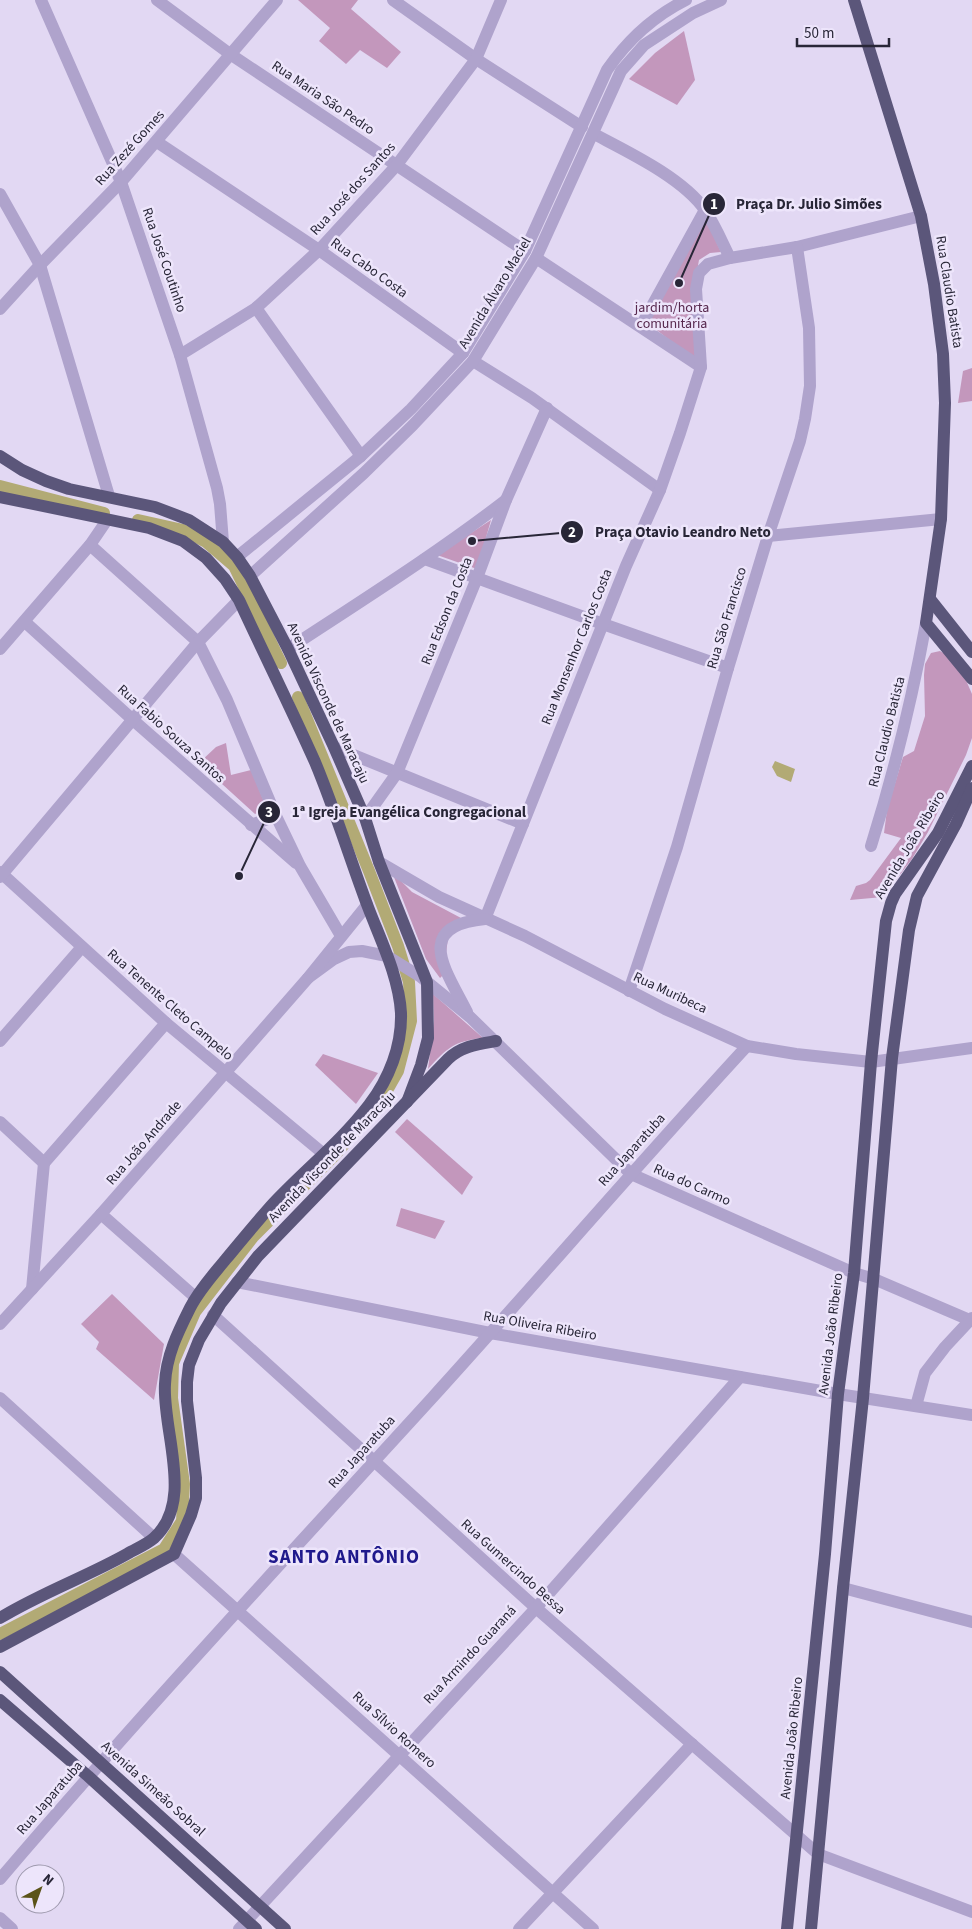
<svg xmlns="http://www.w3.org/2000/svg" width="972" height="1929" font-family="'Source Sans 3',sans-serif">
  <rect width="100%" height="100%" fill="#e2d8f3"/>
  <!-- green -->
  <g fill="#c397bc">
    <polygon points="298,0 358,0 351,9 401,52 387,68 360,50 346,64 319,41 330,28"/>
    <polygon points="684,31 695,80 677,105 629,79 655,53"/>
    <polygon points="703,214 721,252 710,253 699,260 692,298 696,361 644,320"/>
    <polygon points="972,368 972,401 958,403 963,371"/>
    <polygon points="491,520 477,569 437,555"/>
    <polygon points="940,651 950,657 965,678 972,694 972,738 966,755 928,832 912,859 883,897 850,900 856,886 866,883 870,880 901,838 884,833 887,810 903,757 914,751 925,716 924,675 925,664 931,653"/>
    <polygon points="226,743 231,775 251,770 267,809 255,814 199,763 216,747"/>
    <polygon points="392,872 412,892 461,918 450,924 443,975 440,978 426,959"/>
    <path d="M433,994l50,44c-29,3 -36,10 -55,31l6,-48z"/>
    <polygon points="323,1054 378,1073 356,1104 315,1065"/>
    <polygon points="407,1119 473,1177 462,1195 395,1132"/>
    <polygon points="401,1208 445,1221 435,1239 396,1226"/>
    <polygon points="112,1294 164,1344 154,1400 96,1349 99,1342 81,1324"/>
  </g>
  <!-- water -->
  <polygon fill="#b2aa75" points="775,761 795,769 791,782 777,776 772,767"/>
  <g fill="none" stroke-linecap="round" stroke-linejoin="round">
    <!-- canal -->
    <g stroke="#b2aa75" stroke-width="12">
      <polyline points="0,486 104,513"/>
      <polyline points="138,520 183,530 206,542 234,566 281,663"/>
      <polyline points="0,1634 164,1549 182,1521 184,1484 172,1398 173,1363 195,1312 253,1237 334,1156 381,1101 398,1071 411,1021 409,982 398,946 369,871 298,697"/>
    </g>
    <!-- minor -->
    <g stroke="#afa3cc" stroke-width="12">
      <polyline points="41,0 121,182 180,355 217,488 220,504 223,542"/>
      <polyline points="157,0 230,54 525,251"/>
      <polyline points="393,0 476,59 582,127"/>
      <path d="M594,134c34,18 89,44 111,76 10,15 17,32 25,48"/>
      <polyline points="157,142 319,250 463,353"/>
      <polyline points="0,194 40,265 109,496"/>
      <polyline points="536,258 701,367"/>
      <polyline points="256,308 361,456"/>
      <polyline points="0,309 40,265 121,182 277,0"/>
      <polyline points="641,326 705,210"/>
      <polyline points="180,355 256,308 319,250 396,166 476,59 501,0"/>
      <polyline points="473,361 532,398 660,490"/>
      <polyline points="768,536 941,519"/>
      <polyline points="90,545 198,642 227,700 276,816 300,866 341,936"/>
      <path d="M237,557l124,-101 50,-47 52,-56 62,-102 82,-181c20,-29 47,-54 79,-70"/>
      <polyline points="425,559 603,624 728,668"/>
      <polyline points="250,576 364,473 413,425 473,361 536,258 621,71 644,45 693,13 721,0"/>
      <polyline points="25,622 133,720 296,863"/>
      <polyline points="0,649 90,545 107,520"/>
      <path d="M288,649c73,-48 148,-95 218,-149"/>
      <polyline points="334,747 523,824"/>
      <polyline points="365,818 397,773 477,578 506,500 547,408"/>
      <polyline points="251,825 276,816"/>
      <path d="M871,846c23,-73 41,-147 55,-223"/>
      <polyline points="379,862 439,897 525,936 665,1009 747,1046 796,1054 871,1062 972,1048"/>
      <polyline points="0,872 166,1023 325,1155"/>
      <polyline points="0,877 198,642 239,600"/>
      <polyline points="485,919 626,566 660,490 680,433 701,367 696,289 699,273 708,264 730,258 797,247 921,216"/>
      <polyline points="308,978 334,959 349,952 362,951 387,956 421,977 470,1017 631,1174 854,1273 874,1279 972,1321"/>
      <polyline points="629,991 677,847 728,668 768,536 800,441 805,419 810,386 809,328 797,247"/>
      <path d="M467,1012c-21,-42 -55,-86 18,-93"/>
      <polyline points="0,1041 82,947"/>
      <polyline points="0,1122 44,1163"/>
      <polyline points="44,1163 166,1023"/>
      <polyline points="101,1214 195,1297"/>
      <polyline points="237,1282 490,1333 838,1394 972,1415"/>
      <polyline points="32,1289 44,1163"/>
      <polyline points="213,1315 536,1608 818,1854 972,1912"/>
      <polyline points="0,1324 101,1214 225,1073 308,978 367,905"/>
      <polyline points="0,1398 154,1538"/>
      <polyline points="916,1406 925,1373 945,1347 972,1318"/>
      <polyline points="174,1554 593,1929"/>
      <polyline points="843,1588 972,1622"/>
      <path d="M0,1879c140,-164 287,-322 432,-481 106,-117 208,-236 315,-352"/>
      <polyline points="0,1918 12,1929"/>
      <polyline points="239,1929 536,1608 740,1377"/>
      <polyline points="519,1929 692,1744"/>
    </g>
    <!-- major -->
    <g stroke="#5b567a" stroke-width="12">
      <polyline points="854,0 921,216 934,284 943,354 945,403 941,519 926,623 972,679"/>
      <polyline points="0,456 22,470 46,481 69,489 155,507 189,520 223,542 237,557 250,576 288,649 334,747 365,818 379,862 427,982 428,1038 421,1065 407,1102"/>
      <path d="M0,497l149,31 34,13 23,17 19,21 14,21c25,54 52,108 76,162 20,48 35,97 53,145 13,34 31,70 33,106 1,33 -12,66 -32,92 -29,38 -67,67 -99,102 -15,17 -29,34 -44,52 -13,16 -27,31 -36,49 -12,24 -24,48 -25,76 -3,47 30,117 -11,154 -8,7 -19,11 -27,16 -41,23 -86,39 -127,64"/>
      <polyline points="930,599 972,652"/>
      <path d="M0,1647l174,-93 17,-39 5,-17v-20l-9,-77v-19l2,-17 10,-25 22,-37 37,-47 190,-197c13,-13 31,-15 48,-18"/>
      <polyline points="0,1672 285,1929"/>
      <polyline points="0,1700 88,1776 256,1929"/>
      <polyline points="787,1929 825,1554 838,1394 854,1273 871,1062 886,921 891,903 895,894 938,833 972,766"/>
      <polyline points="811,1929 843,1588 863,1398 892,1058 909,930 917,896 956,824 972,788"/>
    </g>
  </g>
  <g text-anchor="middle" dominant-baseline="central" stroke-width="5" stroke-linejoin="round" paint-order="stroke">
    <!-- street labels -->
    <g font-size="14" fill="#282637" stroke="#ede5fb">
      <text transform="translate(323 98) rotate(34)">Rua Maria São Pedro</text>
      <text transform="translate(130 148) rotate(-48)">Rua Zezé Gomes</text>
      <text transform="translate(353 189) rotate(-48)">Rua José dos Santos</text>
      <text transform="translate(164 260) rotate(71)">Rua José Coutinho</text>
      <text transform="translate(369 268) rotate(36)">Rua Cabo Costa</text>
      <text transform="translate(949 292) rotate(81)">Rua Claudio Batista</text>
      <text transform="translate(495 293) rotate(-59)">Avenida Álvaro Maciel</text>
      <text transform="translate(447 611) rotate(-68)">Rua Edson da Costa</text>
      <text transform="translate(727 618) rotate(-73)">Rua São Francisco</text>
      <text transform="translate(577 647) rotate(-68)">Rua Monsenhor Carlos Costa</text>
      <text transform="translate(328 703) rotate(65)">Avenida Visconde de Maracaju</text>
      <text transform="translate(887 732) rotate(-76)">Rua Claudio Batista</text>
      <text transform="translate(171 734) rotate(42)">Rua Fabio Souza Santos</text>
      <text transform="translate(910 845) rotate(-59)">Avenida João Ribeiro</text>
      <text transform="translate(670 993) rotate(25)">Rua Muribeca</text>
      <text transform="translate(170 1005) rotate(41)">Rua Tenente Cleto Campelo</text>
      <text transform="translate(144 1143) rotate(-49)">Rua João Andrade</text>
      <text transform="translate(632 1150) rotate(-48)">Rua Japaratuba</text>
      <text transform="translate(332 1157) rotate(-46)">Avenida Visconde de Maracaju</text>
      <text transform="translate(692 1185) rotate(24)">Rua do Carmo</text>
      <text transform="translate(540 1326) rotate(10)">Rua Oliveira Ribeiro</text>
      <text transform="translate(831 1334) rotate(-83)">Avenida João Ribeiro</text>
      <text transform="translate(362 1452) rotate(-48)">Rua Japaratuba</text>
      <text transform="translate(513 1567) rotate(42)">Rua Gumercindo Bessa</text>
      <text transform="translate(470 1655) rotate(-47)">Rua Armindo Guaraná</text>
      <text transform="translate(394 1730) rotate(42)">Rua Sílvio Romero</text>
      <text transform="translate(792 1738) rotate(-84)">Avenida João Ribeiro</text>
      <text transform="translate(153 1789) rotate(42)">Avenida Simeão Sobral</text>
      <text transform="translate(50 1798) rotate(-49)">Rua Japaratuba</text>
    </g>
    <!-- park labels -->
    <g font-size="14" fill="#57284e" stroke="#ede5fb">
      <text x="672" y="308">jardim/horta<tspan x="672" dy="16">comunitária</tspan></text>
    </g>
    <!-- district labels -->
    <g font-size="19" font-weight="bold" letter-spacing="1" fill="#1f198c" stroke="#ede5fb">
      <text x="344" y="1557">SANTO ANTÔNIO</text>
    </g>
  </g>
  <!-- callouts -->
  <path fill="none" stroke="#282637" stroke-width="2" d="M679 283L714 204M472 541L572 532M239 876L269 812"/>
  <g fill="#282637" stroke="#ede5fb" stroke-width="2">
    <circle cx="679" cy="283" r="5"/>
    <circle cx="472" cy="541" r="5"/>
    <circle cx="239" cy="876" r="5"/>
    <circle cx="714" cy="204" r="12"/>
    <circle cx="572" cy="532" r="12"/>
    <circle cx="269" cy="812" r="12"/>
  </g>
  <g font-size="15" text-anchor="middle" font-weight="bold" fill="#fff">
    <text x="714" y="209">1</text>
    <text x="572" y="537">2</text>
    <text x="269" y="817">3</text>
  </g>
  <g font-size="15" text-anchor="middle" font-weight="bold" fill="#282637" stroke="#ede5fb" stroke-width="5" stroke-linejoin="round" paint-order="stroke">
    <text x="809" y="209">Praça Dr. Julio Simões</text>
    <text x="683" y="537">Praça Otavio Leandro Neto</text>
    <text x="409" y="817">1ª Igreja Evangélica Congregacional</text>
  </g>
  <!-- north arrow -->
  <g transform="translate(40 1889) rotate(41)"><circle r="24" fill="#ede5fb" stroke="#9e99ad"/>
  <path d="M0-4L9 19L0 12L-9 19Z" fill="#5b5318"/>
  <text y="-8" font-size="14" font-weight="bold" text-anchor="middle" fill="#282637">N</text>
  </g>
  <!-- scale -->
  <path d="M797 38v8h92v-8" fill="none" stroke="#282637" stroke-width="2.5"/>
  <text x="804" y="38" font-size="15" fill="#282637" stroke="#ede5fb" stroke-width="4" paint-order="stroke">50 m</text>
</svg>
